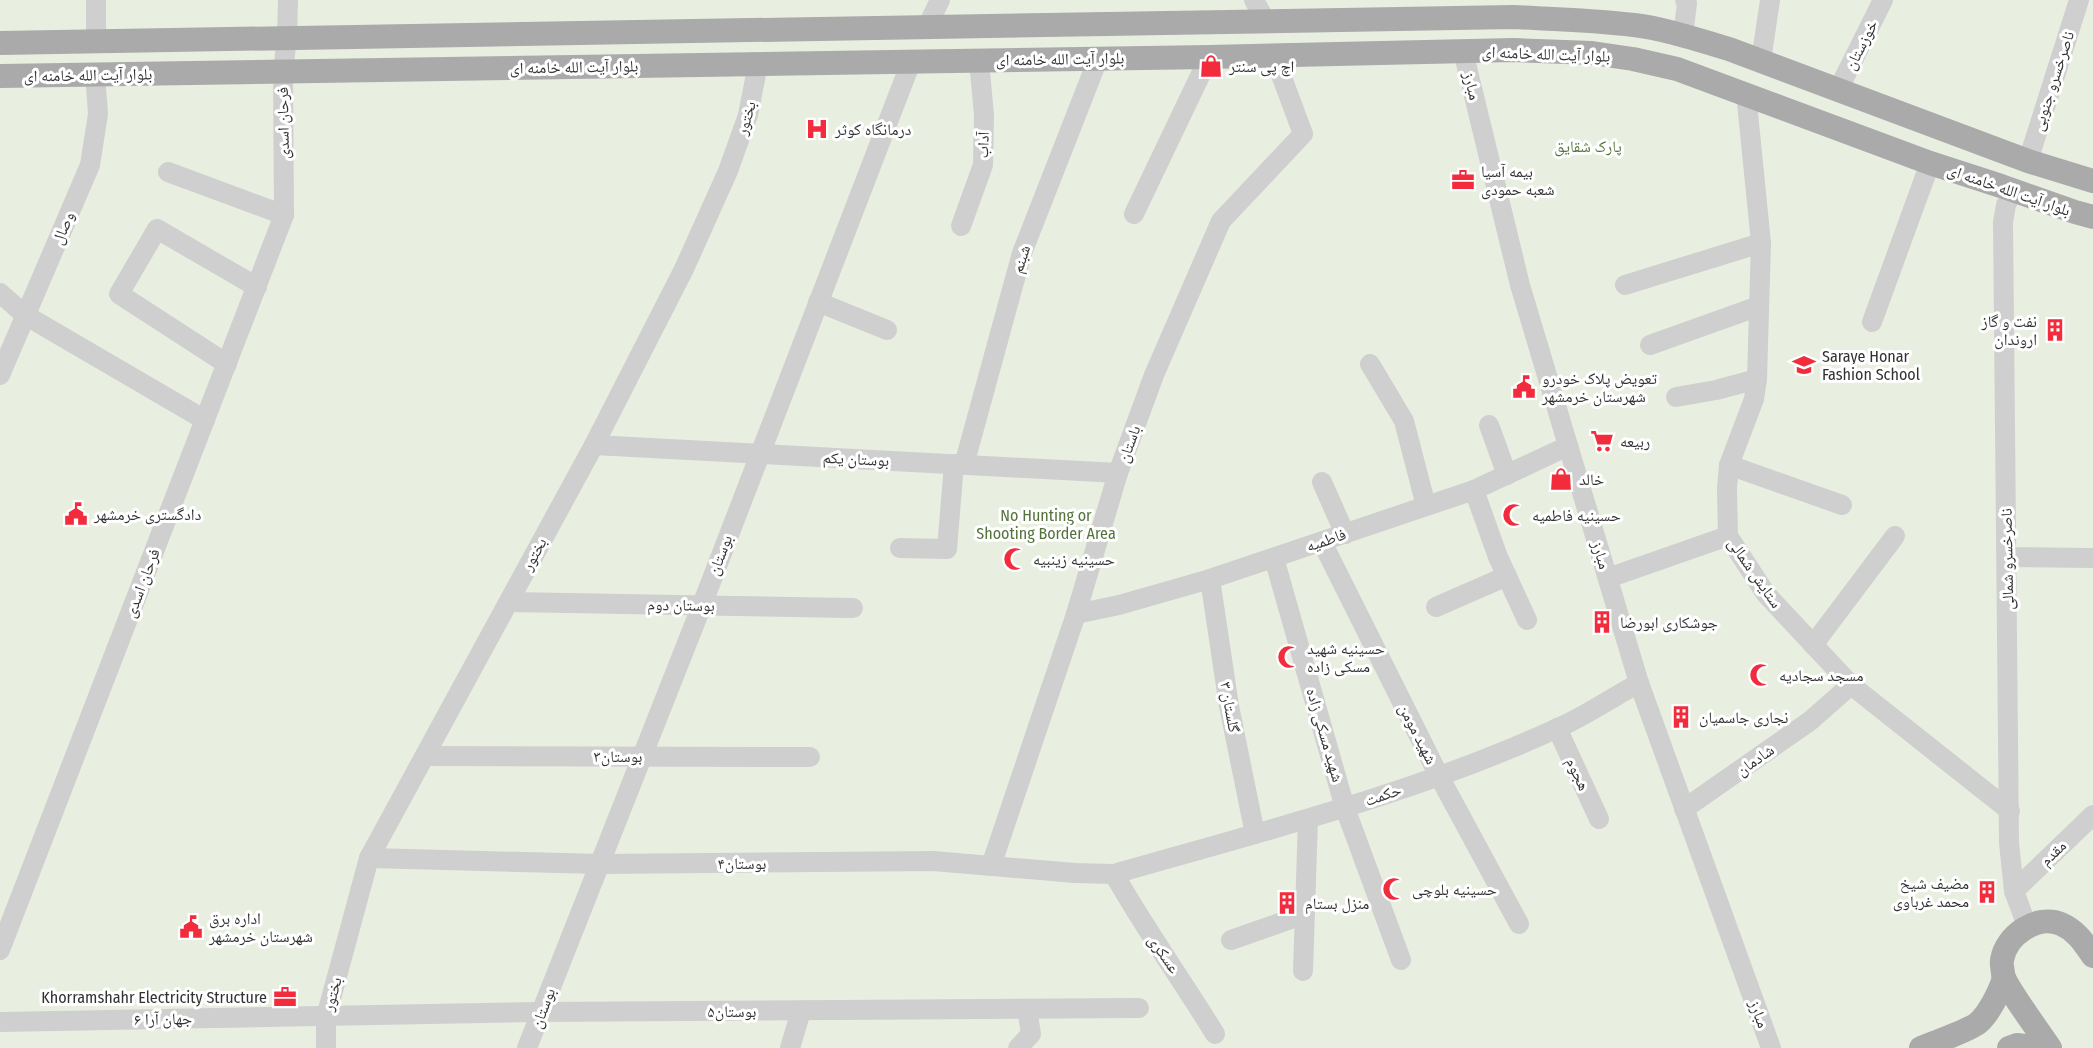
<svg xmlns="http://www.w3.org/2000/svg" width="2093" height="1048" font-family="'Fira Sans Condensed','Noto Naskh Arabic',sans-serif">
  <rect width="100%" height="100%" fill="#fff"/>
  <!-- green -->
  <rect fill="#e8efe0" x="0" y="0" width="2093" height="1048"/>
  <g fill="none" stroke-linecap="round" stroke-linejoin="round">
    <!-- minor -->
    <g stroke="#cfcfcf" stroke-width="20">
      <polyline points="96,0 96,41"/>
      <polyline points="1254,0 1266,22"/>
      <polyline points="927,27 940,0"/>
      <polyline points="1683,36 1687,3 1685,0"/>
      <polyline points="1463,51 1520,285 1639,683 1771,1048"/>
      <polyline points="1761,61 1770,0"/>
      <polyline points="1838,90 1883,0"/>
      <polyline points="1746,93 1761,243 1757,379 1754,399 1729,465 1727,488 1728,536 1766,594 1851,685 2010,811"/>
      <polyline points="2028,161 2079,0"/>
      <polyline points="168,172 284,215"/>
      <polyline points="2013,190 2006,205 2003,222 2009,843 2014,891 2027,926"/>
      <polyline points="1134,214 1209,57"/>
      <polyline points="961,226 983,165 984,115 979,61"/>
      <polyline points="1625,285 1761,243"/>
      <polyline points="0,293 25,315 205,420"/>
      <polyline points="818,302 887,330"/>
      <polyline points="1872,322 1930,163"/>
      <polyline points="1650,345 1759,306"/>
      <polyline points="227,364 119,294 157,229 257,287"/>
      <polyline points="1370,364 1404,421 1426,506"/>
      <polyline points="0,375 90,165 98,114 95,74"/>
      <polyline points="1676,397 1716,390 1757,379"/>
      <polyline points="1489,425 1507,475"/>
      <polyline points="594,445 1118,473"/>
      <polyline points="964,465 1022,253 1098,59"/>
      <polyline points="1729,465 1842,505"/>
      <polyline points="1322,482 1345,534"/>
      <polyline points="1474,490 1498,557 1527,620"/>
      <polyline points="1322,542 1439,776 1519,924"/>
      <polyline points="900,548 947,549 954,464"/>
      <polyline points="2007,557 2093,558"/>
      <polyline points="1274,558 1345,808 1401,960"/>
      <polyline points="1608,578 1728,536"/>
      <polyline points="1210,579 1229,706 1255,834"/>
      <polyline points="509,602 853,608"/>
      <polyline points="1436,607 1507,576"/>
      <polyline points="1076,614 1119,605 1210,579 1474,490 1568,446"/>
      <polyline points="1813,645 1895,536"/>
      <polyline points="1557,728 1599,819"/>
      <polyline points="425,756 810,757"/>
      <polyline points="1684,809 1810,721 1851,685"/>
      <path d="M369,858l230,6 334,-3 142,12 39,1c150,-43 303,-81 446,-147 27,-12 53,-30 79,-44"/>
      <polyline points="991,866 1076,614 1118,473 1154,375 1221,221 1303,134 1274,56"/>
      <path d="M1114,874c31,55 68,106 101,160"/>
      <polyline points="2014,891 2093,815"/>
      <polyline points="1231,940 1305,914"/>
      <polyline points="0,950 284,215 283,71 287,38 288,0"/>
      <polyline points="1303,971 1308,819"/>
      <polyline points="0,1022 541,1012 1139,1008"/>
      <polyline points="326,1048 326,1017 369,858 594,445 684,269 728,171 748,115 758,64"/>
      <polyline points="527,1048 702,605 911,62"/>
      <polyline points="790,1048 801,1011"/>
      <polyline points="1018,1048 1031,1034 1027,1009"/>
    </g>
    <!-- major -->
    <g stroke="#aaa" stroke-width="24">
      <path d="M0,43l1513,-26c40,2 81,3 121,8 32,4 64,15 95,24l299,112 65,20"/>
      <polyline points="0,76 1209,57 1514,50 1592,53 1633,59 1677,69 1930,163 2001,186 2075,212 2093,217"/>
      <path d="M1921,1048c14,-6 47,-17 57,-25 11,-9 22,-32 26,-45"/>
      <polyline points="2009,1048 2017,1045 2040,1048"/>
      <path d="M2050,1048c-9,-14 -45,-62 -47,-74 0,-4 -2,-10 -1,-14 4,-25 35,-46 59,-36 16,7 23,19 32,32"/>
    </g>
  </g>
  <!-- icons -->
  <defs>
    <g id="shop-bare" transform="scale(1.8)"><path d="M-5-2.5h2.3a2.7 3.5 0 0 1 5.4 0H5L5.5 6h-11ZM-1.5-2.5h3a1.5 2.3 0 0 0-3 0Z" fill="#f22c3c" stroke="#fff" stroke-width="2.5" paint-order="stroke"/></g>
    <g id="hospital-bare" transform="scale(1.8)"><path d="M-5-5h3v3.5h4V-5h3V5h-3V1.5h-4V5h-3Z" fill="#f22c3c" stroke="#fff" stroke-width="2.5" paint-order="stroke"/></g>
    <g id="office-bare" transform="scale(1.8)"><path d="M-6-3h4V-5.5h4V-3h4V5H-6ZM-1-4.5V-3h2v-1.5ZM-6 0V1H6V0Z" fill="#f22c3c" stroke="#fff" stroke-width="2.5" paint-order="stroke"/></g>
    <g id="building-bare" transform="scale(1.8)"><path d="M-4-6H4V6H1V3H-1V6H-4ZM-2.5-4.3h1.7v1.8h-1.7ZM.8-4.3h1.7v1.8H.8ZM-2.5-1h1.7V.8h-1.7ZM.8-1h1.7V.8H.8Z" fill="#f22c3c" stroke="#fff" stroke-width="2.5" paint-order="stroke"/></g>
    <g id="school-bare" transform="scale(1.8)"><path d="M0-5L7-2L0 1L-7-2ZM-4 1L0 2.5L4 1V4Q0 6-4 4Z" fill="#f22c3c" stroke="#fff" stroke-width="2.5" paint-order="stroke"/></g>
    <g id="civic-bare" transform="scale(1.8)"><path d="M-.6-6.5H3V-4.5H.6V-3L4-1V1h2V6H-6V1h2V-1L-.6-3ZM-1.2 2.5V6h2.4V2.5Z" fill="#f22c3c" stroke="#fff" stroke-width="2.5" paint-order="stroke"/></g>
    <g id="supermarket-bare" transform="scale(1.8)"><path d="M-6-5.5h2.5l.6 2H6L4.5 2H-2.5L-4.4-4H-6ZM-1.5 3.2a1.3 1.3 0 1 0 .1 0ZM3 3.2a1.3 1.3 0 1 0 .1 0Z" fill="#f22c3c" stroke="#fff" stroke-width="2.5" paint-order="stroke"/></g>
    <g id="mosque-bare" transform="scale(1.8)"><path d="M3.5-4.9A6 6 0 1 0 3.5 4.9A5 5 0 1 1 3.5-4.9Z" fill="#f22c3c" stroke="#fff" stroke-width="2.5" paint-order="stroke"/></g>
  </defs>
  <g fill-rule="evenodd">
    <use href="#shop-bare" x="1211" y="66"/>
    <use href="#hospital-bare" x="817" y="129"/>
    <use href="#office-bare" x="1463" y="180"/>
    <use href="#building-bare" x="2055" y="330"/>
    <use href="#school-bare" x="1804" y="365"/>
    <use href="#civic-bare" x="1524" y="387"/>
    <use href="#supermarket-bare" x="1602" y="441"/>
    <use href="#shop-bare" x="1561" y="479"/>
    <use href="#civic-bare" x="76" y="514"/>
    <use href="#mosque-bare" x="1514" y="515"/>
    <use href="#mosque-bare" x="1015" y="559"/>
    <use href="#building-bare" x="1602" y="622"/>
    <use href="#mosque-bare" x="1289" y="657"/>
    <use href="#mosque-bare" x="1761" y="675"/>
    <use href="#building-bare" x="1681" y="717"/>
    <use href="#mosque-bare" x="1394" y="889"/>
    <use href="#building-bare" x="1987" y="892"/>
    <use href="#building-bare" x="1287" y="903"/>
    <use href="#civic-bare" x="191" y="927"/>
    <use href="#office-bare" x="285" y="997"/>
  </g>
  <g text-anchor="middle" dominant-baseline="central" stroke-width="6" stroke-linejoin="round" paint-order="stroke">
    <!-- street labels -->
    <g font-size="16" fill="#323232" stroke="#fff">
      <text transform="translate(1861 45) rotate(-63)">خوزستان</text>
      <text transform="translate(1546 54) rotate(2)">بلوار آیت الله خامنه ای</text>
      <text transform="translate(1060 59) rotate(-1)">بلوار آیت الله خامنه ای</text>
      <text transform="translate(574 67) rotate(-1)">بلوار آیت الله خامنه ای</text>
      <text transform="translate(88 75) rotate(-1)">بلوار آیت الله خامنه ای</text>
      <text transform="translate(2053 81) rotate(-72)">ناصرخسرو جنوبی</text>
      <text transform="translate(1472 86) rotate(76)">مبارز</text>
      <text transform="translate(746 118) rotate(-74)">بختور</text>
      <text transform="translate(283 123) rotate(-91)">فرحان اسدی</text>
      <text transform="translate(983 145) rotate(-88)">آداب</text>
      <text transform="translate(2009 190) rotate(19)">بلوار آیت الله خامنه ای</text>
      <text transform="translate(63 228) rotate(-67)">وصال</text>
      <text transform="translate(1021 259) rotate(-72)">شبنم</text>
      <text transform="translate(1129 444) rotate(-70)">باستان</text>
      <text transform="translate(856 459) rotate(3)">بوستان یکم</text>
      <text transform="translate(1326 540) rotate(-19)">فاطمیه</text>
      <text transform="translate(534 554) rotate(-62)">بختور</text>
      <text transform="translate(720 555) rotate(-69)">بوستان</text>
      <text transform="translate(1601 555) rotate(73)">مبارز</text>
      <text transform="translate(2007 559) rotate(-91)">ناصرخسرو شمالی</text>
      <text transform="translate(1755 573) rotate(55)">ستایش شمالی</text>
      <text transform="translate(142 583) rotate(-69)">فرحان اسدی</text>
      <text transform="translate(681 605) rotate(1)">بوستان دوم</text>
      <text transform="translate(1230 707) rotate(80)">گلستان ۳</text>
      <text transform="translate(1418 734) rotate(63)">شهید مومن</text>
      <text transform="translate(1325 735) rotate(74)">شهید مسکی زاده</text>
      <text x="618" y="756">بوستان۳</text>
      <text transform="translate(1755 760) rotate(-35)">شادمان</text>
      <text transform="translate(1578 774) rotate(65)">هجوم</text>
      <text transform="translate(1383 795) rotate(-19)">حکمت</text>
      <text transform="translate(2053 853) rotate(-44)">مقدم</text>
      <text x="742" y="863">بوستان۴</text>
      <text transform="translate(1164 954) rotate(55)">عسکری</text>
      <text transform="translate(332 994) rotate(-75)">بختور</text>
      <text transform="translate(543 1008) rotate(-69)">بوستان</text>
      <text x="732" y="1011">بوستان۵</text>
      <text transform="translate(1759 1014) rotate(70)">مبارز</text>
      <text transform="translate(163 1019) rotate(-1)">جهان آرا ۶</text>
    </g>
    <!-- poi labels -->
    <g font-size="16" fill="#323232" stroke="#fff" text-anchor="start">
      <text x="1229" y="66">اچ پی سنتر</text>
      <text x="835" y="129">درمانگاه کوثر</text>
      <text x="1481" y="171">بیمه آسیا<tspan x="1481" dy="18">شعبه حمودی</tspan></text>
      <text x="2037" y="321" text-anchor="end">نفت و گاز<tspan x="2037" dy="18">اروندان</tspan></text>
      <text x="1822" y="356">Saraye Honar<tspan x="1822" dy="18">Fashion School</tspan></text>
      <text x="1542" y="378">تعویض پلاک خودرو<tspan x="1542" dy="18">شهرستان خرمشهر</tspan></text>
      <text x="1620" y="441">ربیعه</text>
      <text x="1579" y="479">خالد</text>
      <text x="94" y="514">دادگستری خرمشهر</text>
      <text x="1532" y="515">حسینیه فاطمیه</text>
      <text x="1033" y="559">حسینیه زینبیه</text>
      <text x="1620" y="622">جوشکاری ابورضا</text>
      <text x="1307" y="648">حسینیه شهید<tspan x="1307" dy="18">مسکی زاده</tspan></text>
      <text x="1779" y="675">مسجد سجادیه</text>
      <text x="1699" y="717">نجاری جاسمیان</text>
      <text x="1969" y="883" text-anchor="end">مضیف شیخ<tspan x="1969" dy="18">محمد غرباوی</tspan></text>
      <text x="1412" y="889">حسینیه بلوچی</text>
      <text x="1305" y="903">منزل بستام</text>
      <text x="209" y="918">اداره برق<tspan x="209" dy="18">شهرستان خرمشهر</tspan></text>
      <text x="267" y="997" text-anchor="end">Khorramshahr Electricity Structure</text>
    </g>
    <!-- park labels -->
    <g font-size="16" fill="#55723b" stroke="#fff">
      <text x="1588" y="146">پارک شقایق</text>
      <text x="1046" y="515">No Hunting or<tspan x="1046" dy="18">Shooting Border Area</tspan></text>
    </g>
  </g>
</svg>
